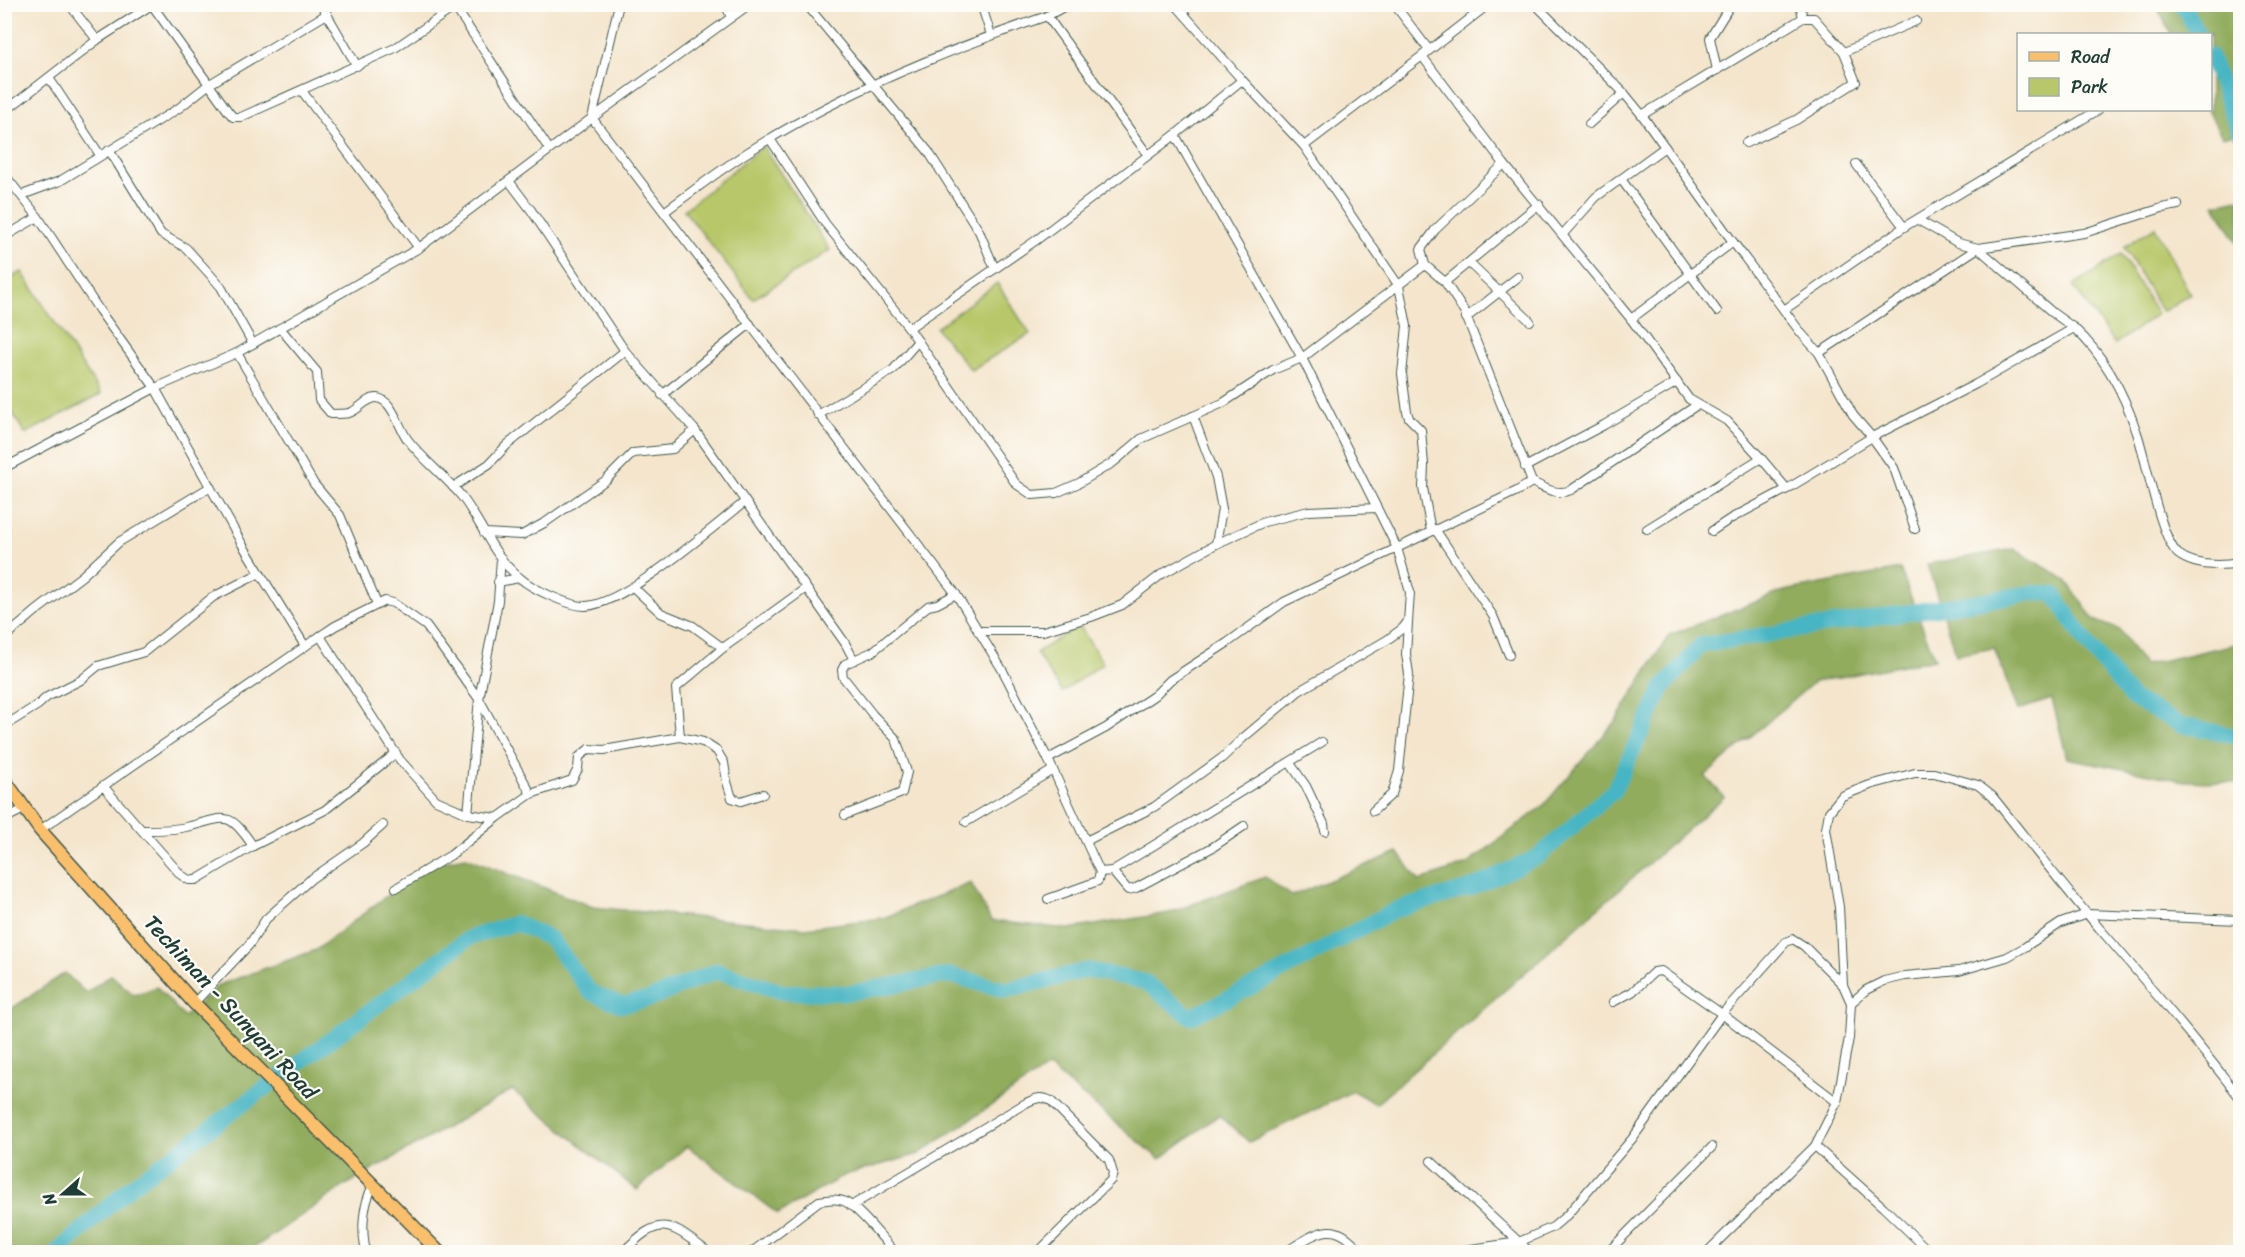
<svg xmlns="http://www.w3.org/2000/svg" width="2245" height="1257" font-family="Sriracha,sans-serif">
  <rect width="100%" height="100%" fill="#fdfcf7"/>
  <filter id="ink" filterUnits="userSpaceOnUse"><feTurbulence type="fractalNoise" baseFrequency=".0167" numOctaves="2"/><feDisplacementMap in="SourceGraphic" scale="12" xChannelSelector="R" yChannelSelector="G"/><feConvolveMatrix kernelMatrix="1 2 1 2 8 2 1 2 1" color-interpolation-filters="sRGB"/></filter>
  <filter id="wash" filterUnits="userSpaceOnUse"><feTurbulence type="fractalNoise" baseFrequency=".008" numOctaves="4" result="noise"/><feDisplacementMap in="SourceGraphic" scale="24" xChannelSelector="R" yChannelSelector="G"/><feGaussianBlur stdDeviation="1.35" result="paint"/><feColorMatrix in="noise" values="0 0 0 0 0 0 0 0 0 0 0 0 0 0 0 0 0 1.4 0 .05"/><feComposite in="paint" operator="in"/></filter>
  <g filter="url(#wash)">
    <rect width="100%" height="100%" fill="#f4e5cc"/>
    <!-- green -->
    <g fill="#b7c769" stroke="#6b824e" stroke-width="1.5">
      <polygon points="763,146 830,250 753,299 684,210"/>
      <polygon points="2155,227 2190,294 2162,312 2124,247"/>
      <polygon points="2121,254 2157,314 2115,344 2073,286"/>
      <polygon points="22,272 101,394 25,434 5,400 5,281"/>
      <polygon points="997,283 1030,334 971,370 936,328"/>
      <polygon points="1079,625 1103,663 1062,692 1036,653"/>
    </g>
    <!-- forest -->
    <g fill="#91ac5d" stroke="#587448" stroke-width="1.5">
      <polygon points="2156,5 2240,5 2240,133 2222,137 2208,110 2210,110 2210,34 2171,34"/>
      <polygon points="2240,199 2240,248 2215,204"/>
      <polygon points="2014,549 2065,579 2094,620 2120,630 2143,665 2240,643 2240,783 2185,781 2067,758 2052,699 2018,710 1994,648 1956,655 1927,564"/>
      <polygon points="1900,569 1935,659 1814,682 1705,776 1724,797 1376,1104 1353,1091 1249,1142 1219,1115 1160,1159 1048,1067 919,1154 845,1175 778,1214 687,1146 637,1190 512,1090 346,1185 248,1252 5,1252 5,1013 65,973 86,993 111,975 134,995 157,987 184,1017 219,985 316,950 428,864 466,857 593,907 805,928 883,918 971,883 991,921 1069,929 1169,913 1265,877 1292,896 1398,852 1419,881 1467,864 1543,806 1615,722 1669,635 1784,591"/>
    </g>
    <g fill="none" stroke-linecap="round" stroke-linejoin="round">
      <!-- river -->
      <g stroke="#47b5c3" stroke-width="16">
        <polyline points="2182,4 2198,34"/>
        <polyline points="2210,56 2240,133"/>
        <polyline points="57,1252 129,1188 469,938 516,923 551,939 590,992 622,1005 650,999 717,971 782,992 849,993 949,975 1006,990 1088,970 1145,982 1191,1017 1263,981 1395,910 1474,887 1539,856 1614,790 1662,689 1701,645 2032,593 2054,594 2086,642 2131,698 2181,725 2240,737"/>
      </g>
    </g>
  </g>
  <g filter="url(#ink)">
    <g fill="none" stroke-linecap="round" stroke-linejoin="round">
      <!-- street casing -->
      <g stroke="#3f564b" stroke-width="10">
        <g id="street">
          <polyline points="69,4 97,40"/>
          <polyline points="321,4 357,66"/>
          <polyline points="453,4 549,149"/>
          <polyline points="725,4 731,17"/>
          <polyline points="806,4 928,151 979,231 995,269"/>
          <polyline points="981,4 991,35"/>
          <polyline points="1394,4 1429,50"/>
          <polyline points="1535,4 1624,93 1642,115 1733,242 1801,333 1819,353 1853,415 1872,437 1894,468 1915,529"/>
          <polyline points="1800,4 1803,18"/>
          <polyline points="152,5 228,111 233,117 241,117 395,48 459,4"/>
          <polyline points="1047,16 1069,4"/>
          <polyline points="1844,52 1916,21"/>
          <polyline points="1422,56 1489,4"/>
          <polyline points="1717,70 1710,38 1731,4"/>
          <polyline points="49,78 100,155"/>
          <polyline points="1242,80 1304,146 1399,286 1407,326 1402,374 1407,412 1409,418 1421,430 1424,465 1423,488 1431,531"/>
          <polyline points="302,91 419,248"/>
          <polyline points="4,112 97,40 153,4"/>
          <polyline points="1642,115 1803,18 1814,18 1844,52 1856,82 1796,120 1746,143"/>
          <polyline points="592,118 750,4"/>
          <polyline points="592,118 619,4"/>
          <polyline points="1589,124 1624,93"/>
          <polyline points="1175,135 1302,358 1397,548 1517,491 1532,482"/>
          <polyline points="770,139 825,223 909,328 1016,484 1032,495 1056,493 1079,483 1114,462 1141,439 1223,403 1273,370 1302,358 1425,265"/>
          <polyline points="1304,146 1422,56 1504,164 1631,319 1689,399 1727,421 1761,458 1787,489"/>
          <polyline points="109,150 161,234 186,248 207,271 221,287 253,344"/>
          <path d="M1504,164l-69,66 -14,19 4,16 20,17 19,29 68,171c13,6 25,14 39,8l126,-85"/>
          <polyline points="1856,164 1904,227"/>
          <polyline points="4,174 38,217 99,310 155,388 242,544 305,646"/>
          <polyline points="1621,179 1717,311"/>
          <polyline points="509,181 531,210 625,351 695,430 845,643 854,660"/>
          <polyline points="22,195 60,181 179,108 208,85 327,14"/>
          <path d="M664,212c32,-23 63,-48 97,-68 90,-55 187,-94 286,-128l101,139"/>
          <polyline points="1563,234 1596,197 1665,147"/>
          <polyline points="4,237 38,217"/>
          <polyline points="1469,263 1530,321"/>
          <polyline points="1445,282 1539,204"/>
          <polyline points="1784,310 1904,227 2098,110"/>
          <polyline points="1466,318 1518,277"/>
          <polyline points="1631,319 1733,242"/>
          <path d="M280,328l37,44 2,28 12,14c6,0 13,0 18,-1 10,-3 18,-16 28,-15 16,2 22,31 31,42 16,21 38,37 54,57 20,26 31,60 58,81 12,11 51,29 66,28 41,-3 124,-77 159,-104"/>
          <polyline points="909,328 1035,241 1175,135 1242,80 1175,4"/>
          <path d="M2074,328c31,28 50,65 63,105 9,25 23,105 41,121 17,13 43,12 62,9"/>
          <polyline points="237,353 314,484 340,515 377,604"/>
          <polyline points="1819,353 1978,248 2084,233 2162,208 2178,205"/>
          <polyline points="662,395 750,324"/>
          <polyline points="818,415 893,370 918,341"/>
          <polyline points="1193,416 1216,477 1222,509 1216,544"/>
          <polyline points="1525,467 1604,425 1677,382"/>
          <polyline points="4,468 155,388 237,353 419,248 592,118 956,594 1003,671 1048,759 1100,872 1098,881 1048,899"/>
          <polyline points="453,487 489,464 507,445 625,351"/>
          <polyline points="1435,529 1493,616 1509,655"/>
          <polyline points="1647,529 1761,458"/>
          <polyline points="1712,531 1730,519 1787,489 1872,437 1976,384 2074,328 2053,313 1978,248 1958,243 1918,220"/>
          <polyline points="484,533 522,535 546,522 606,480 633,453 673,449 695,430"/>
          <polyline points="498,582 519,578"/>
          <polyline points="634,588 661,613 693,626 723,648 806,588"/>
          <polyline points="978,631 1043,631 1091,617 1122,605 1162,574 1216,544 1264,522 1309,511 1377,508"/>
          <polyline points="320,636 400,760 436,800 468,814 497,818 531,794 572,780 578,769 579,757 589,749 604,750 680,737 703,742 717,751 724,763 727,782 732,798 741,801 763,794"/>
          <polyline points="4,638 36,611 82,576 119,542 210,487"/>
          <polyline points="4,726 38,705 47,697 81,680 98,666 144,652 213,597 260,573"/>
          <polyline points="680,737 676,688 723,648"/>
          <polyline points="1048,759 1106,728 1155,695 1170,680 1227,643 1284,602 1397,548 1410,592 1406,654 1409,674 1399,771 1392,794 1373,811"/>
          <polyline points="1290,763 1306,786 1324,824 1325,831"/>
          <polyline points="103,786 181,875 189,880 196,880 253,846 325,810 396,753"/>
          <polyline points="468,814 479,699 498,601 501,558"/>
          <polyline points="845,815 902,793 907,772 896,739 873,715 843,677 842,670 845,664 872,652 928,606 937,604 956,594"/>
          <polyline points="4,819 24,809"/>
          <polyline points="966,822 1053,770"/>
          <polyline points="40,830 320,636 335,626 385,601 393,603 426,626 479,699 531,794"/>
          <path d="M144,830c14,0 29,0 42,-3 40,-9 41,-19 67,19"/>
          <polyline points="1086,841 1154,807 1222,758 1243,738 1299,691 1387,640 1403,628 1408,621"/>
          <polyline points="1112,871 1128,890 1136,888 1213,847 1244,826"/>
          <polyline points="1100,872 1112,871 1322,742"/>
          <polyline points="396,888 451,855 497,818"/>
          <polyline points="1613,1002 1632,992 1654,972 1661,971 1722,1014 1837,1102"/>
          <polyline points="194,1003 249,945 266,919 311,879 363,843 383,825"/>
          <path d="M1851,1003l-8,-18 -4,-78 -13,-78 3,-17 13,-16 28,-11 45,-12h19l44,12 14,11c38,47 75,96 115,141 46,53 91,106 133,161"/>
          <polyline points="1431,1161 1530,1252"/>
          <path d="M851,1206l175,-103c10,-5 15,-7 25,-2l58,59 4,13 -2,7 -73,72"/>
          <path d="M366,1252c-5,-23 -3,-46 7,-67"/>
          <path d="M623,1252c38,-38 45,-30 85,0"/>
          <path d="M752,1252l67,-51c8,-1 16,-3 24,0 14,4 41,40 52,51"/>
          <path d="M1285,1252c32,-19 49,-36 76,0"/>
          <polyline points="1451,1252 1519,1242 1553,1227 1567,1215 1632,1139 1722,1014 1786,942 1793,939 1804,946 1843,985"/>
          <polyline points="1608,1252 1712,1147"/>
          <polyline points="1707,1252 1815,1146"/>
          <polyline points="1930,1252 1883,1207 1815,1146 1837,1102 1849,1038 1851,1003 1866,990 1884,981 1905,976 1959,971 2007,957 2025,947 2061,923 2087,914 2240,920"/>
        </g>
      </g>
      <!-- primary casing -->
      <g stroke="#3f564b" stroke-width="15">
        <polyline id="primary" points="4,779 40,830 194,1003 439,1252"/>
      </g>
      <!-- street -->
      <use href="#street" stroke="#fff" stroke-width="8"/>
      <!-- primary -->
      <use href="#primary" stroke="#f9bf6c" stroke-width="12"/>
    </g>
  </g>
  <g text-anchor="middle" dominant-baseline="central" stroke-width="4.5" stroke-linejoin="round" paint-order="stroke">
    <!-- street labels -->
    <g font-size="22" fill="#1f3d34" stroke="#fdfcf7">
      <text transform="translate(231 1007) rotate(47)">Techiman - Sunyani Road</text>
    </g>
  </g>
  <!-- margin -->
  <rect width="2245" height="1257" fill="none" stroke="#fdfcf7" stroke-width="24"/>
  <!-- legend -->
  <rect x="2017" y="33" width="195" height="78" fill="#fdfcf7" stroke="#a4b0a9" stroke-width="1.5"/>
  <rect x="2029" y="52" width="30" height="9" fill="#f9bf6c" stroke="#a4b0a9" stroke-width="1.5"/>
  <text x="2071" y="63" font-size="18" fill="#1f3d34">Road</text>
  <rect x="2029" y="78" width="30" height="18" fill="#b7c769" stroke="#a4b0a9" stroke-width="1.5"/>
  <text x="2071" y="93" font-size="18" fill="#1f3d34">Park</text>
  <!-- north arrow -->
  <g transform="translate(63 1194) rotate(249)" stroke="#fdfcf7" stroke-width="4.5" paint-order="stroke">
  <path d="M0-4.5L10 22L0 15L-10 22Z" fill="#1f3d34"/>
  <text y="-9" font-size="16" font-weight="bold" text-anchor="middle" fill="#1f3d34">N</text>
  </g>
</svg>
